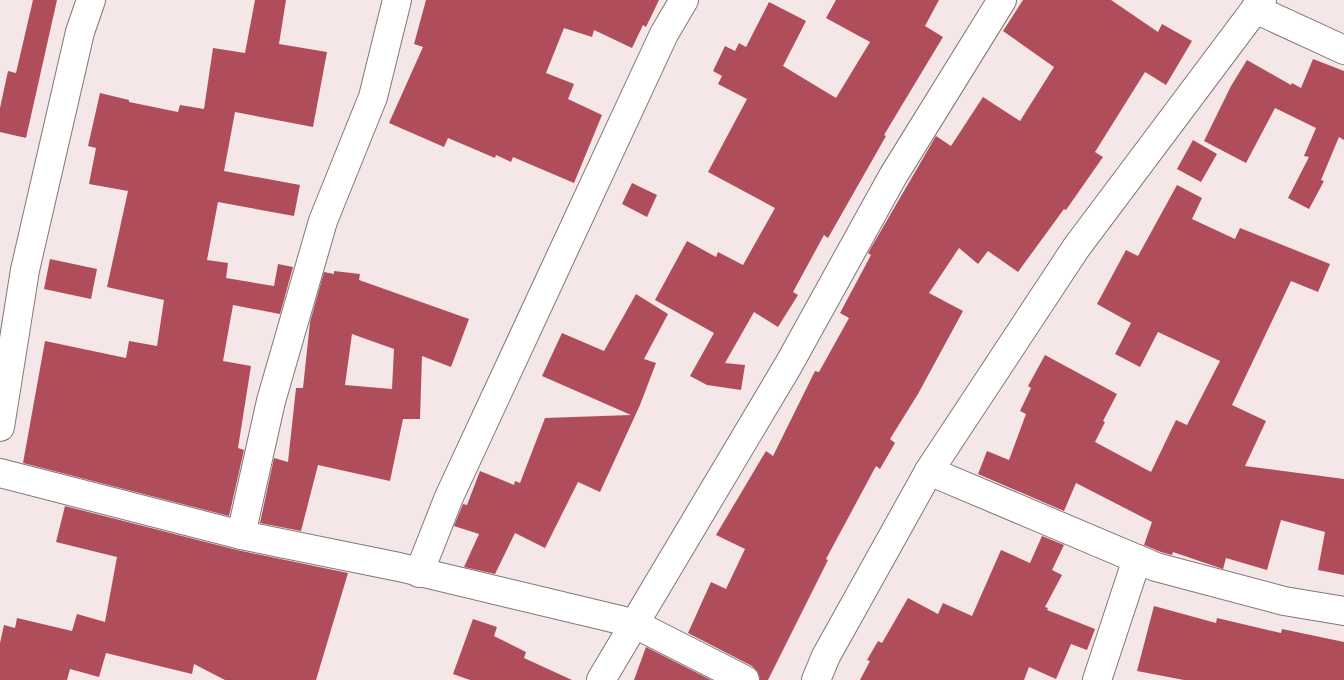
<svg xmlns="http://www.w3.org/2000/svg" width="1344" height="680" font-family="Helvetica,sans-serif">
  <rect width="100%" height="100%" fill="#f5e6e7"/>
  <!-- building -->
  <g fill="#af4e5a" fill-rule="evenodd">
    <polygon points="33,0 57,0 26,138 0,132 0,108 8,71 16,73"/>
    <polygon points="255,0 286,0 279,44 327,52 313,127 235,112 224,171 300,185 294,216 218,202 207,260 228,263 226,278 274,286 278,264 293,267 280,314 233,305 223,361 251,366 238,448 244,450 229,516 23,463 45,341 126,358 129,341 157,346 164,300 107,287 128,191 89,184 96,148 88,146 100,93 129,100 129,102 178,112 180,105 204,109 213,48 245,53"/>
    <polygon points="426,0 659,0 646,27 643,25 632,48 594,30 592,37 564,28 546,73 574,84 568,99 602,115 574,183 513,157 511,162 496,155 495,158 448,138 444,147 389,123 423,47 414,44"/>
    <polygon points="836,0 939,0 925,26 943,37 884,135 886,136 828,238 824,235 793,292 798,295 778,327 754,312 725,363 745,365 741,390 707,385 690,376 714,333 655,300 687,241 716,257 718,252 743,265 775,208 708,172 747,99 718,84 722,76 713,71 725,46 735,51 739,43 746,47 769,2 806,21 783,66 836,98 870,42 826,18"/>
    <polygon points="1023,0 1111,0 1158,32 1162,24 1192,41 1166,85 1145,72 1095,152 1103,157 1066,210 1064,209 1018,272 988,251 978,264 959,248 929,293 963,311 918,394 890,439 895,443 880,469 876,466 826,559 828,560 768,680 760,680 758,672 752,666 688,633 711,582 726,589 745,549 716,535 766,451 773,456 815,371 819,372 849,318 840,313 871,255 868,253 936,136 951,146 983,97 1020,121 1054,67 1003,31"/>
    <polygon points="1313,59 1344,71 1344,140 1339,137 1321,180 1324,181 1309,209 1288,198 1309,157 1304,156 1316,128 1275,108 1246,163 1204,141 1231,86 1247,60 1291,85 1292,83 1301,88"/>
    <polygon points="1193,140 1217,154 1201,182 1177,169"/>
    <polygon points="632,183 657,195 647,217 622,204"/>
    <polygon points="1177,185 1202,198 1192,219 1235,239 1240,228 1330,264 1318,292 1291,281 1232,405 1266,421 1245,466 1344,479 1344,575 1318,570 1325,532 1281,520 1267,570 1226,558 1223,569 1173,552 1172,555 1161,552 1144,545 1152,522 1076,483 1064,511 978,474 987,451 1009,460 1026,414 1020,411 1031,388 1028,386 1045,355 1117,394 1103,421 1105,422 1095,442 1151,472 1176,420 1187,425 1220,361 1158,332 1140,367 1115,354 1131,323 1097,304 1126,250 1138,256"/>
    <polygon points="50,259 97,269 91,299 44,289"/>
    <path d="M334,271l26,3 -1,6 110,39 -18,48 -29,-11 -2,63h-17l-13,62 -72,-16 -17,66 -41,-8 14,-65 14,4 8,-74h7l7,-66 14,-50 10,2zM352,334l42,15 -2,40 -47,-4z"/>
    <polygon points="636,294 668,314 644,359 656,363 640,405 600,492 578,482 545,548 515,533 495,574 464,567 479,534 454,526 463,504 467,505 480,471 514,485 515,481 520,483 545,418 631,415 542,376 562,333 604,351"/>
    <polygon points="65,506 237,550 348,573 316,680 225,680 194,664 192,674 106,653 99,677 70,669 67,680 0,680 0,643 4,625 15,628 17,618 72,631 77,614 105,622 117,557 56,542"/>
    <polygon points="1042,536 1064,545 1052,570 1062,575 1045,607 1048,608 1047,610 1095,629 1087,650 1071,644 1056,679 1029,667 1024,680 860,680 870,661 867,660 878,641 882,643 908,598 938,614 943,603 972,616 1001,550 1030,563"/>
    <polygon points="1154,606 1216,623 1217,618 1281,633 1282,629 1344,642 1344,680 1184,680 1137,671"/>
    <polygon points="473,619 497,627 494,636 526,652 524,658 572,680 470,680 453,674"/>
    <polygon points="646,647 711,680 634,680"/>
  </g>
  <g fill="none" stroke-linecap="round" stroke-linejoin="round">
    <!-- minor casing -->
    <g stroke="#827677" stroke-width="30">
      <g id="minor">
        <polyline points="1255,9 1344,50"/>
        <polyline points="0,427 25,270 80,32 91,0"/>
        <polyline points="929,471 1156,567 1284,601 1344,611"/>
        <polyline points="0,473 241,535 399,567 633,623 745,680"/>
        <polyline points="241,535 271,401 323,221 373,97 397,0"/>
        <polyline points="419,573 449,497 664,34 684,0"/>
        <polyline points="601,680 789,364 893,176 1002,0"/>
        <polyline points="816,680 826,656 929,471 1076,248 1262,0"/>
        <polyline points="1097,680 1137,559"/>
      </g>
    </g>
    <!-- minor -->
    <use href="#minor" stroke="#fff" stroke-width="28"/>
  </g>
</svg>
